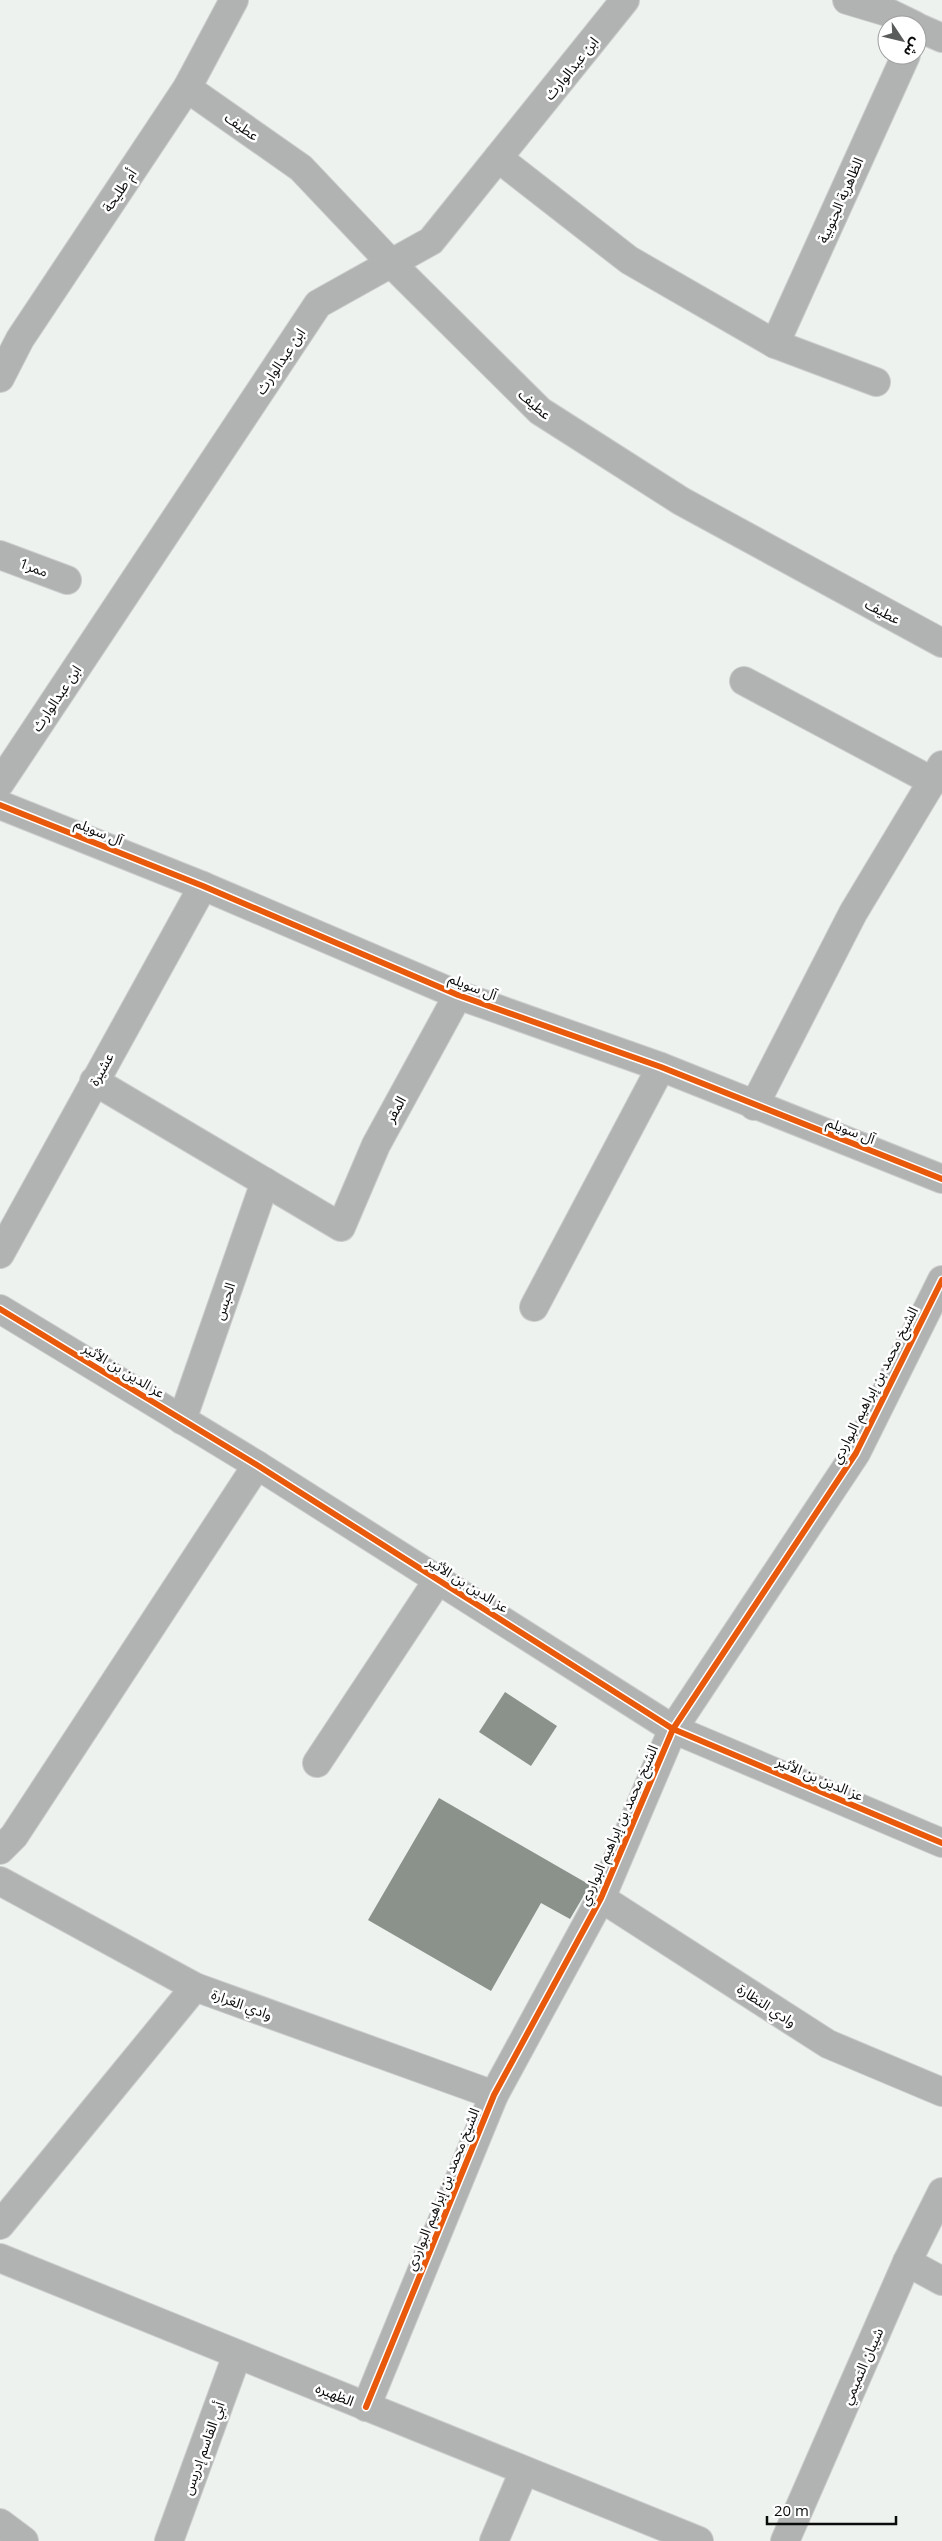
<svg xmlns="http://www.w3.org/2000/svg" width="942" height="2541" font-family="'Open Sans','Noto Sans Arabic',sans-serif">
  <rect width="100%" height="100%" fill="#edf2ef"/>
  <!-- building -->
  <g fill="#8b918b">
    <polygon points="505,1692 557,1726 531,1766 479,1732"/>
    <polygon points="439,1798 590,1885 570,1919 541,1903 491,1991 368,1920"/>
  </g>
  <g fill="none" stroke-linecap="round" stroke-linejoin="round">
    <!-- street casing -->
    <g stroke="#cacccb" stroke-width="30">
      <g id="street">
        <polyline points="847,0 887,12 914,25"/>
        <polyline points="917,27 942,38"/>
        <polyline points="187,88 301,168 391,263 540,411 681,501 942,643"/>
        <polyline points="498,158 629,260 775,344 876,382"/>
        <polyline points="775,344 906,55"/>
        <polyline points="0,378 20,339 187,88 234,0"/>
        <polyline points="0,555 67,580"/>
        <polyline points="744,681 932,781"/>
        <polyline points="0,783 318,304 431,241 625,0"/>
        <polyline points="0,805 203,886 458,995 661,1067 942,1179"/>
        <polyline points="94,1081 341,1227 376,1145 458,995"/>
        <polyline points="754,1106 853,913 942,765"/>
        <polyline points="0,1254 203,886"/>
        <polyline points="534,1307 661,1067"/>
        <polyline points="0,1309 257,1465 673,1729 942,1843"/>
        <polyline points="182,1420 265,1182"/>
        <polyline points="317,1763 438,1580"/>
        <polyline points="0,1850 14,1836 257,1465"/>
        <polyline points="0,1881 195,1987"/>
        <polyline points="601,1898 828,2044 942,2092"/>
        <polyline points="0,2225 195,1987 494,2095"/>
        <polyline points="0,2258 699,2541"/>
        <polyline points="907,2262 942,2281"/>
        <polyline points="366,2407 494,2095 601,1898 673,1729 856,1453 942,1280"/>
        <polyline points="0,2523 24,2541"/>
        <polyline points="169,2541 237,2355"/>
        <polyline points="494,2541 524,2471"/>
        <polyline points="785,2541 907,2262 942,2192"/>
      </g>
    </g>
    <!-- street -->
    <use href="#street" stroke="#b1b3b2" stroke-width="28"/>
    <!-- cycleway casing -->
    <g stroke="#fff" stroke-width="9">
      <g id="cycleway">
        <polyline points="0,805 203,886 458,995 661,1067 942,1179"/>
        <polyline points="0,1309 257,1465 673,1729 942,1843"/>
        <polyline points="366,2407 494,2095 601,1898 673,1729 856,1453 942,1280"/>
      </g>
    </g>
    <!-- cycleway -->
    <use href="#cycleway" stroke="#e8590c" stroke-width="6"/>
  </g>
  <g text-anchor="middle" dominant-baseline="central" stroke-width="5" stroke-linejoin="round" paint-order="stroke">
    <!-- street labels -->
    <g font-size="14" fill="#0a0c0b" stroke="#fff">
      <text transform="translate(571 68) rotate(-51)">ابن عبدالوارث</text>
      <text transform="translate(242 126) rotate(35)">عطيف</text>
      <text transform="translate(119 190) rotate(-56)">أم طليحة</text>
      <text transform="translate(840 200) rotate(-66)">الظاهرية الجنوبية</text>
      <text transform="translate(280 361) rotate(-56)">ابن عبدالوارث</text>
      <text transform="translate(535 404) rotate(41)">عطيف</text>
      <text transform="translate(34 567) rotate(20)">ممر1</text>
      <text transform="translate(883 611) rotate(28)">عطيف</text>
      <text transform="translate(56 698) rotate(-56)">ابن عبدالوارث</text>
      <text transform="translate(99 831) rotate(22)">آل سويلم</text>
      <text transform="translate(473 986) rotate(21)">آل سويلم</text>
      <text transform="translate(101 1069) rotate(-61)">عشيرة</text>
      <text transform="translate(395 1109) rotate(-61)">المقر</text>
      <text transform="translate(851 1130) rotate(21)">آل سويلم</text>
      <text transform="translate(224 1301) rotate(-71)">الحبس</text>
      <text transform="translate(124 1370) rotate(31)">عز الدين بن الأثير</text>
      <text transform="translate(874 1385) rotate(-63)">الشيخ محمد بن إبراهيم البواردي</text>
      <text transform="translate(468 1584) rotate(32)">عز الدين بن الأثير</text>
      <text transform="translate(820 1778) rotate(23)">عز الدين بن الأثير</text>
      <text transform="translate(618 1825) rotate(-66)">الشيخ محمد بن إبراهيم البواردي</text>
      <text transform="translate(242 2004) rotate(20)">وادي الغرارة</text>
      <text transform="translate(767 2005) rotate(33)">وادي النظارة</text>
      <text transform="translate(442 2189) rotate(-68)">الشيخ محمد بن إبراهيم البواردي</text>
      <text transform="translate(862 2366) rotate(-66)">شيبان التميمي</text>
      <text transform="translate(335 2394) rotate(22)">الظهيره</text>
      <text transform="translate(203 2448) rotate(-70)">أبي القاسم إدريس</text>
    </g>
  </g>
  <!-- north arrow -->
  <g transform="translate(902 40) rotate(125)"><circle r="24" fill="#ffffff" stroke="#9d9e9d"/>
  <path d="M0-4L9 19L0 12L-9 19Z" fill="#595c5b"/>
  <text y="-8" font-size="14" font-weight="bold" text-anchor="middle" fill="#0a0c0b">ش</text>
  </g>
  <!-- scale -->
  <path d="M767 2516v8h129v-8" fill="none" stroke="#0a0c0b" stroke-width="2.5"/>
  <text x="774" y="2516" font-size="15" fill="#0a0c0b" stroke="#ffffff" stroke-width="4" paint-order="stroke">20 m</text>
</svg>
